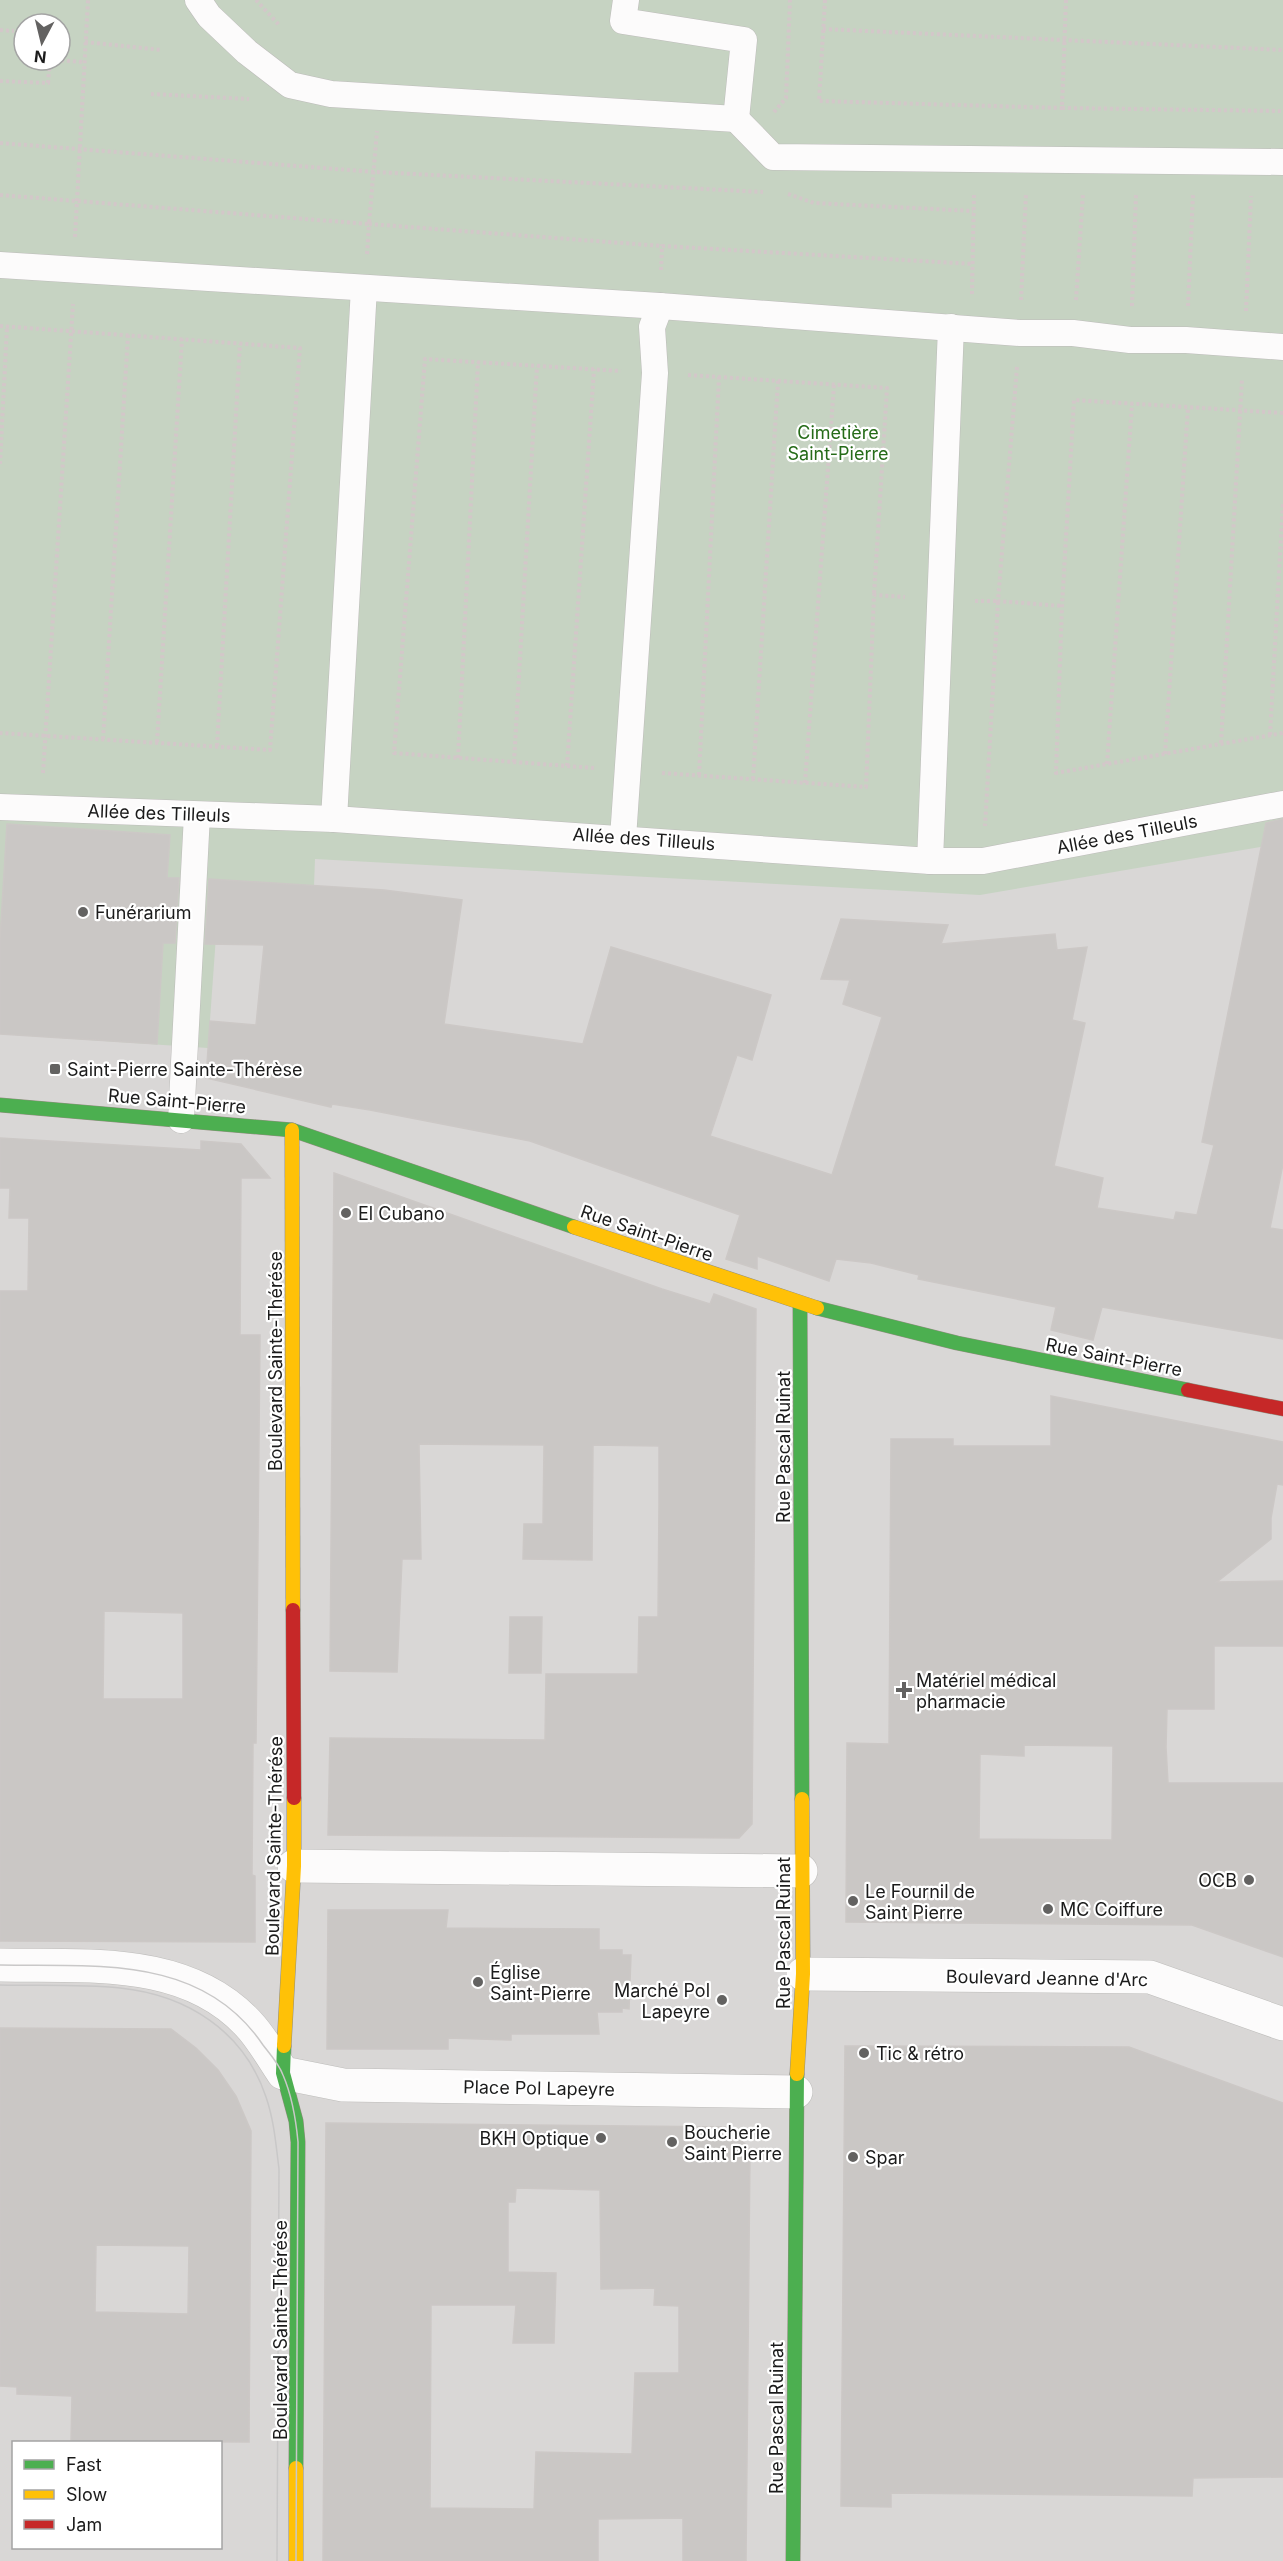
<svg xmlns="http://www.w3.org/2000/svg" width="1283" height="2561" font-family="Inter,sans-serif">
  <rect width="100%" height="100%" fill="#eae7e4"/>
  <!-- residential -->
  <path fill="#d9d7d6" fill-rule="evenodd" d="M0,0h1283v2561h-1283zM24,24h36v36h-36zM14,2442h206v106h-206z"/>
  <!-- cemetery -->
  <path fill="#c6d3c2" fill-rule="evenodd" d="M0,0h1283v843l-303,52 -665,-36 -1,27 -94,-6 -12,168 -208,-14zM24,24h36v36h-36z"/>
  <!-- building -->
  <g fill="#cac7c5" stroke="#ccc8c6" stroke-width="1.5" fill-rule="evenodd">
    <polygon points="1283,819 1283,1164 1270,1228 1283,1230 1283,1339 1102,1307 1093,1340 1051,1330 1056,1307 918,1279 919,1275 871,1263 836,1259 829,1281 757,1256 757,1269 726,1259 740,1215 530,1141 370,1110 332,1104 331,1107 206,1078 210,1021 256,1025 264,945 205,944 209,879 384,890 462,900 444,1024 583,1044 611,947 771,995 752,1060 737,1055 710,1136 832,1175 882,1017 843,1004 850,980 821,979 841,919 948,925 941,944 1055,934 1057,950 1087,947 1072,1020 1085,1023 1054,1166 1103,1178 1097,1208 1174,1220 1176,1212 1197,1215 1214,1145 1202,1142 1266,823"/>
    <polygon points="7,824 170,835 167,878 179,878 175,943 163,943 157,1044 0,1034 0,940"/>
    <path d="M0,1138l201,12v-9l40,3 29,34h-29l-1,157h20l-4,408h-3l-1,132 3,1v66l-255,-1v-650h28l1,-73h-20l1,-30h-10zM104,1611l79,2v86h-80z"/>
    <polygon points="334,1173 662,1289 710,1304 714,1294 756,1309 752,1824 739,1838 328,1835 330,1738 545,1740 546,1674 638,1674 639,1617 658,1617 659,1503 659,1446 593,1445 592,1560 523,1559 524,1524 543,1524 544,1445 419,1444 421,1559 402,1559 397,1672 330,1671"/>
    <path d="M1051,1396l232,46v43l-6,-1 -6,34v21l-54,43 66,-1v65h-69v63h-47l-1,38 2,36h115v174l-91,-32 -346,-3 1,-179 42,1 2,-305h62v7h98zM1024,1745l89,1 -1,94 -133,-1 1,-85 44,2z"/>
    <polygon points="510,1617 542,1617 541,1673 509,1673"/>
    <polygon points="328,1910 448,1910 446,1928 599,1929 599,1950 622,1950 622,1955 631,1955 629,2009 622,2008 622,2012 597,2012 599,2034 511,2034 511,2040 448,2038 448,2049 327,2049"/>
    <path d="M0,2028l171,1 25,19 22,22 18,26 15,35 -2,311 -178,-1 1,-45 -55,-2v-7l-17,-1zM96,2245l93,1 -1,68 -93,-2z"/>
    <polygon points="845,2046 1129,2047 1283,2103 1283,2477 1193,2478 1192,2496 891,2493 891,2507 841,2506"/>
    <path d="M326,2123l402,4 22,22 -4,412h-63v-43l-85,1v42h-275zM516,2188l84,2 1,99 54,-1 -1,17 25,1v67h-44l-3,81 -96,-2 -2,57 -104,-1 1,-203h85l-3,38h41l2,-70 -48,-1v-70h7z"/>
  </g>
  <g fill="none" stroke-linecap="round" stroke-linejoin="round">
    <!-- lane casing -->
    <g stroke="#bdbcba" stroke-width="27">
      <g id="lane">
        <polyline points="198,0 209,16 247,52 290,85 331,94 736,119 744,40 623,21 626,0"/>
        <polyline points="736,119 773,157 1283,162"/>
        <polyline points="0,265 660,306 1020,333 1073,333 1130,340 1186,340 1283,347"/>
        <polyline points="0,807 334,819 930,861 983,861 1283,804"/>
        <polyline points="334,819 364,288"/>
        <polyline points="623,838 655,373 652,327 660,306"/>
        <polyline points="930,861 951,327"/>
        <polyline points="181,1120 197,815"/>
      </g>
    </g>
    <!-- street casing -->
    <g stroke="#bdbcba" stroke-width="34">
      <g id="street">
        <polyline points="294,1866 801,1871"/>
        <path d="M0,1965c86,2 189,-10 252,63 11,13 21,30 31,45l60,12 453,7"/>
        <polyline points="803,1974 1150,1977 1283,2024"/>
      </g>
    </g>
    <!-- fast casing -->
    <g stroke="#918e7f" stroke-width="15">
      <g id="fast">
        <polyline points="0,1105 292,1130 574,1227"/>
        <polyline points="800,1304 802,1799"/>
        <polyline points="817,1308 957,1343 1188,1390"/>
        <polyline points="284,2046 283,2073 296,2121 298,2142 296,2468"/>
        <polyline points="793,2561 797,2074"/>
      </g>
    </g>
    <!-- slow casing -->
    <g stroke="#918e7f" stroke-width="15">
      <g id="slow">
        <polyline points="292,1130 293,1610"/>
        <polyline points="574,1227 817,1308"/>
        <polyline points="284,2046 294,1866 294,1798"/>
        <polyline points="797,2074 803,1974 802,1799"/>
        <polyline points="296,2561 296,2468"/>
      </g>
    </g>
    <!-- jam casing -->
    <g stroke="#918e7f" stroke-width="15">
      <g id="jam">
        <polyline points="1188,1390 1283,1409"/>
        <polyline points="293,1610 294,1798"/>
      </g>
    </g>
    <!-- path -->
    <g stroke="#d3c7c9" stroke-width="4" stroke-dasharray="3 3" stroke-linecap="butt">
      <polyline points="256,0 280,26"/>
      <polyline points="825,0 819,101 1062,108"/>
      <polyline points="1066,0 1062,108 1283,111"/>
      <polyline points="823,29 1283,50"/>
      <polyline points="0,30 14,31"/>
      <polyline points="85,42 162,50"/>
      <polyline points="55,60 84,62"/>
      <polyline points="0,81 48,83 50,60"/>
      <polyline points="151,94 249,99"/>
      <polyline points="774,112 786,98 790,0"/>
      <polyline points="0,143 375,172 763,192"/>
      <polyline points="788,194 814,203 973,211"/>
      <polyline points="0,195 369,224 377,131"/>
      <polyline points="75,237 88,0"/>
      <polyline points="367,254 369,224 662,246"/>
      <polyline points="661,270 662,246 973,264"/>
      <polyline points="972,294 974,194"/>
      <polyline points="1021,300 1026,193"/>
      <polyline points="1076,300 1083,193"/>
      <polyline points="1132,306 1136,194"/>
      <polyline points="1188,306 1193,194"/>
      <polyline points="1246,311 1251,196"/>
      <polyline points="0,326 300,348 270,750 0,733"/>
      <polyline points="1017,367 998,601 1062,606"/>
      <polyline points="688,375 887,388 874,595"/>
      <polyline points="1283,413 1074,400 1062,606 1056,773 1283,733"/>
      <polyline points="0,464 7,327"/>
      <polyline points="975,601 998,601 985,826"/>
      <polyline points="1270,735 1283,502"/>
      <polyline points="103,739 128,335"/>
      <polyline points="157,742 182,339"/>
      <polyline points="1221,743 1242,379"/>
      <polyline points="217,746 240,344"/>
      <polyline points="1165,754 1188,407"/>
      <polyline points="458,758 478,362"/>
      <polyline points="514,762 537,366"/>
      <polyline points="1107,764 1132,404"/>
      <polyline points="567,766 594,369"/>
      <polyline points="594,768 394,753 425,359 621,371"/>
      <polyline points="43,773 73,304"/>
      <polyline points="662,773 866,787 874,595 905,597"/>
      <polyline points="699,775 719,377"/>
      <polyline points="753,779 778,381"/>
      <polyline points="805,783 834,385"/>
    </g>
    <!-- lane -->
    <use href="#lane" stroke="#fcfbfb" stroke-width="26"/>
    <!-- street -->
    <use href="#street" stroke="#fcfbfb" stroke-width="33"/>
    <!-- fast -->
    <use href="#fast" stroke="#4caf50" stroke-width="14"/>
    <!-- slow -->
    <use href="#slow" stroke="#ffc107" stroke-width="14"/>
    <!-- jam -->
    <use href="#jam" stroke="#c62828" stroke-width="14"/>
    <!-- tram -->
    <g stroke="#c9c8c8" stroke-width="1.5">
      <path d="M0,1965c96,2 202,-11 263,80 7,9 16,19 20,30 9,21 13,45 15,67l-2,419"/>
      <path d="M0,1985c40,1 80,-1 120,3 67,7 124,43 146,109 8,23 10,48 13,72l-2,392"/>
    </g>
  </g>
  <!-- markers -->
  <g fill="#636261" stroke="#fff" stroke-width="2">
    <circle cx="83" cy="912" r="6"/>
    <rect x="49" y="1063" width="12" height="12" rx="3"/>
    <circle cx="346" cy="1213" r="6"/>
    <path d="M901 1681h6v6h6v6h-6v6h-6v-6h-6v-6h6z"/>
    <circle cx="1249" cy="1880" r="6"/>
    <circle cx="853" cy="1901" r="6"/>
    <circle cx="1048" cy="1909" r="6"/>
    <circle cx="478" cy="1982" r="6"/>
    <circle cx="722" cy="2000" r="6"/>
    <circle cx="864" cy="2053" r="6"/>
    <circle cx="601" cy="2138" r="6"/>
    <circle cx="672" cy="2142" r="6"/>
    <circle cx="853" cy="2157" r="6"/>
  </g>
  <g text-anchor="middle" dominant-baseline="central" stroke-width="4.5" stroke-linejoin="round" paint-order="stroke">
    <!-- park labels -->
    <g font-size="18" fill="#256b18" stroke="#fff">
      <text x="838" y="432">Cimetière<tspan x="838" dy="21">Saint-Pierre</tspan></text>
    </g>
    <!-- street labels -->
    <g font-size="18" fill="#1b1b1b" stroke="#fff">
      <text transform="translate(159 813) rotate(2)">Allée des Tilleuls</text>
      <text transform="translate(1127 834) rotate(-11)">Allée des Tilleuls</text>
      <text transform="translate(644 839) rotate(4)">Allée des Tilleuls</text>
      <text transform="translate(177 1101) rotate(5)">Rue Saint-Pierre</text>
      <text transform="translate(647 1233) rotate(19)">Rue Saint-Pierre</text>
      <text transform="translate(1114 1357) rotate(11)">Rue Saint-Pierre</text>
      <text transform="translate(275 1361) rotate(-90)">Boulevard Sainte-Thérése</text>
      <text transform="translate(783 1447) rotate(-90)">Rue Pascal Ruinat</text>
      <text transform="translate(274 1846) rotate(-89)">Boulevard Sainte-Thérése</text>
      <text transform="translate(783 1933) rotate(-90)">Rue Pascal Ruinat</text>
      <text transform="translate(1047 1978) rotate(1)">Boulevard Jeanne d'Arc</text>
      <text transform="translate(539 2088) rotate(1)">Place Pol Lapeyre</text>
      <text transform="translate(280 2330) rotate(-90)">Boulevard Sainte-Thérése</text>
      <text transform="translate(776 2418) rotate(-90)">Rue Pascal Ruinat</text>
    </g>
    <!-- poi labels -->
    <g font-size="18" fill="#1b1b1b" stroke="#fff" text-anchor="start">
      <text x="95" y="912">Funérarium</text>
      <text x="67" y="1069">Saint-Pierre Sainte-Thérèse</text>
      <text x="358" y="1213">El Cubano</text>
      <text x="916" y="1680">Matériel médical<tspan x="916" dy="21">pharmacie</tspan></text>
      <text x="1237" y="1880" text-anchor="end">OCB</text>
      <text x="865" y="1891">Le Fournil de<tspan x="865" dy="21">Saint Pierre</tspan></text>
      <text x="1060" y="1909">MC Coiffure</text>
      <text x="490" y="1972">Église<tspan x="490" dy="21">Saint-Pierre</tspan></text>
      <text x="710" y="1990" text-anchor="end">Marché Pol<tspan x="710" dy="21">Lapeyre</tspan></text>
      <text x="876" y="2053">Tic &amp; rétro</text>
      <text x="684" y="2132">Boucherie<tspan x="684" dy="21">Saint Pierre</tspan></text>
      <text x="589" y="2138" text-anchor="end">BKH Optique</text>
      <text x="865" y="2157">Spar</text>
    </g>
  </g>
  <!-- legend -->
  <rect x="12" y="2441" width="210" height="108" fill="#ffffff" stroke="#a4a4a4" stroke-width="1.5"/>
  <rect x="24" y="2460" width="30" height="9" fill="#4caf50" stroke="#a4a4a4" stroke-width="1.5"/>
  <text x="66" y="2471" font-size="18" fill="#1b1b1b">Fast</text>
  <rect x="24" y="2490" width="30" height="9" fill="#ffc107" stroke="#a4a4a4" stroke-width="1.5"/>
  <text x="66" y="2501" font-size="18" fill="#1b1b1b">Slow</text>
  <rect x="24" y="2520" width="30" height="9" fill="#c62828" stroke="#a4a4a4" stroke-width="1.5"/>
  <text x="66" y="2531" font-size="18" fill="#1b1b1b">Jam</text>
  <!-- north arrow -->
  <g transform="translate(42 42) rotate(187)"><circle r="28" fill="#ffffff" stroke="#a4a4a4" stroke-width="1.5"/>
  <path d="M0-4.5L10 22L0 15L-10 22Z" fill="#636261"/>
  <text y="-9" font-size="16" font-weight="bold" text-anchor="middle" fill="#1b1b1b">N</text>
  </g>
</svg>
